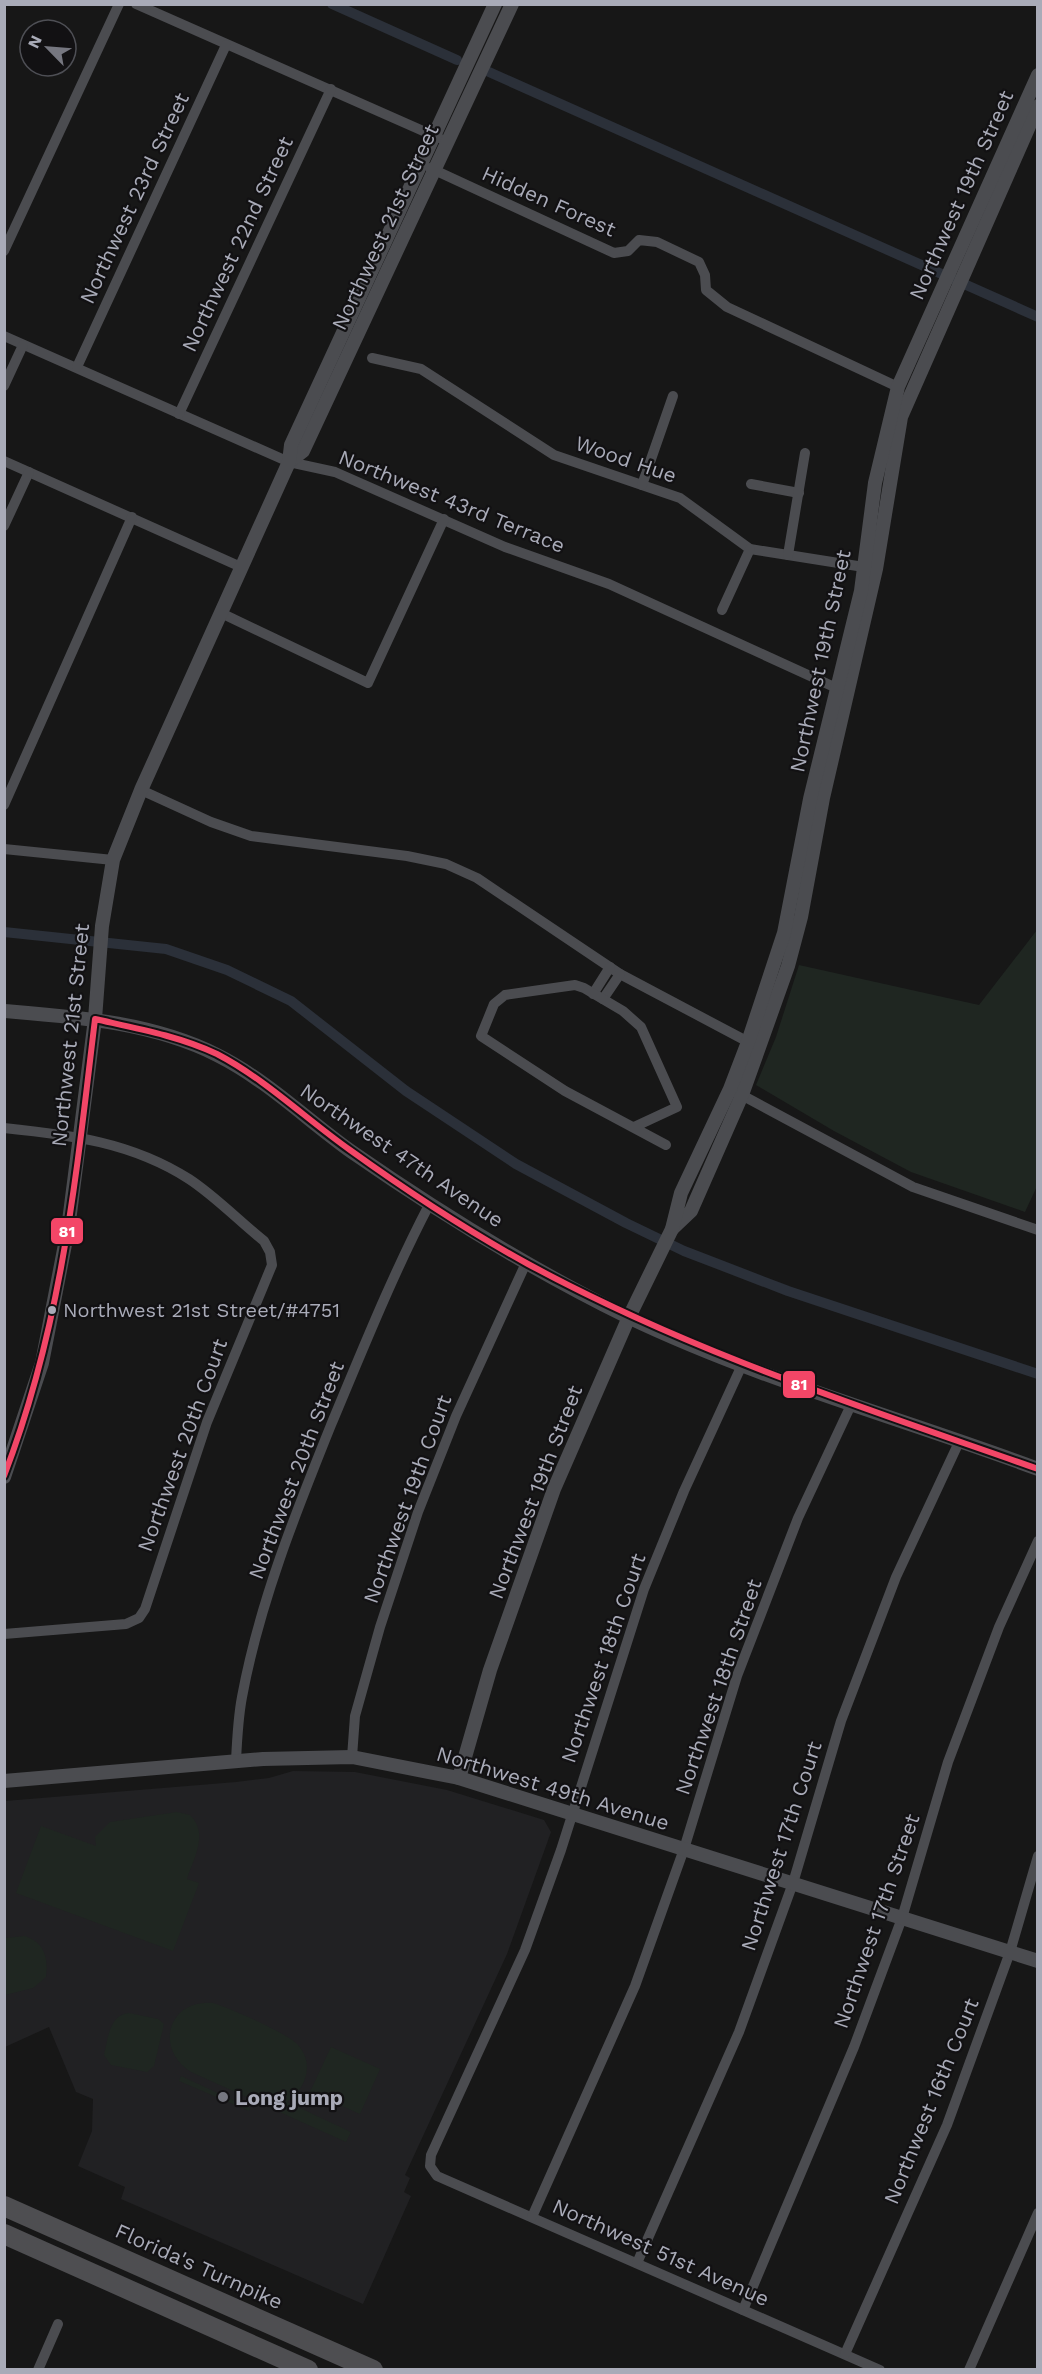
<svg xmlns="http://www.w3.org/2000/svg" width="1042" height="2374" font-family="'Work Sans',sans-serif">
  <rect width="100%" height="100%" fill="#171717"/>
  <!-- built -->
  <polygon fill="#212123" points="293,1771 355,1772 447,1790 544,1820 551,1832 507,1954 405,2175 410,2178 404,2192 411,2196 363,2304 121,2199 125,2187 78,2166 92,2131 93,2099 76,2092 49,2027 5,2047 5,1801 236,1782 269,1778"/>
  <!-- green -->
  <g fill="#1f2621">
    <polygon points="1037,930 1038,1184 1025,1212 911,1172 834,1131 756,1085 776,1037 799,965 979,1005"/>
    <path d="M177,1812l13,3c19,19 4,42 -3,64l12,4 -26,68 -157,-58 25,-67 55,20 -1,-9 15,-15z"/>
    <path d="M25,1936c20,7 23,22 21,41l-13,11 -28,7v-57z"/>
    <path d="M213,2003c19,6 69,28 83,40 20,19 10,46 -9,59l64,30 -5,10 -155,-70c-37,-23 -23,-73 22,-69z"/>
    <path d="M129,2013l29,6 6,5 -10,42 -7,6 -36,-7 -7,-10c4,-16 5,-40 25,-42z"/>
    <polygon points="331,2047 380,2069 360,2114 310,2092"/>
    <polygon points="181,2076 250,2108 249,2111 179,2081"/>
  </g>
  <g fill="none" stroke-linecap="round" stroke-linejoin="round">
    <!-- canal -->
    <g stroke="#2b3039" stroke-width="10">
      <polyline points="332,4 457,60"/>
      <polyline points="489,72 1038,317"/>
      <polyline points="4,932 166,949 227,970 291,1001 406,1091 516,1164 626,1223 684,1251 788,1291 1038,1374"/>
    </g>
    <!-- minor -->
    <g stroke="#4b4c50" stroke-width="10">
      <polyline points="136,4 439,138"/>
      <polyline points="430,168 614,253 628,251 639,240 657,242 699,262 705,275 706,290 727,307 898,387"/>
      <polyline points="4,251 119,4"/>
      <polyline points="4,336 289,462 335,472 505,547 609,584 843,691"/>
      <polyline points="372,358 421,369 554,455 680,498 750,549 870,568"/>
      <polyline points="77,367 226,45"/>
      <polyline points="4,386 23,345"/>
      <polyline points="179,414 331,89"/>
      <polyline points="4,461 241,567"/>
      <polyline points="751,484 799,493"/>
      <polyline points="642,485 673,396"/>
      <polyline points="4,526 29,472"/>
      <polyline points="788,555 805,453"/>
      <polyline points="722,610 750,549"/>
      <polyline points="221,613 368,683 444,519"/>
      <polyline points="141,790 211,822 251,836 407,856 446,864 477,878 620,974 754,1045"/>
      <polyline points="4,805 132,517"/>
      <polyline points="4,849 113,860"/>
      <polyline points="593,994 610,967"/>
      <polyline points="603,999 620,974"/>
      <polyline points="736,1092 913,1187 1038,1230"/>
      <polyline points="634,1127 677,1107 641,1027 623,1011 584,988 575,985 505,995 494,1004 481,1036 565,1091 666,1145"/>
      <path d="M4,1128c67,7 127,14 185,51 26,17 50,42 75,62l6,11 2,13 -65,157 -62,187 -6,9 -13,6 -122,10"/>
      <polyline points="742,1365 684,1491 644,1589 561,1850 525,1950 431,2155 430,2166 437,2176 880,2370"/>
      <polyline points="352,1757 355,1716 380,1627 418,1512 456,1416 526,1263"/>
      <path d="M236,1761c1,-21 2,-43 6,-64 17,-93 54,-185 89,-272 31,-74 61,-149 98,-220"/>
      <polyline points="532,2217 635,1986 684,1849 737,1676 798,1518 851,1405"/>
      <polyline points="637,2263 739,2032 793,1883 841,1721 896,1577 960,1440"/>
      <polyline points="743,2310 854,2047 902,1918 948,1762 999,1627 1038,1541"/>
      <polyline points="845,2354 947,2125 1010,1952 1038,1856"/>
      <polyline points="38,2370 58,2324"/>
      <polyline points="969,2370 1038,2213"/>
    </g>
    <!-- tertiary -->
    <g stroke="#4b4c50" stroke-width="14">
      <polyline points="289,462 303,451 512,4"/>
      <path d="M4,1011c72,6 148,11 213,44 50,25 90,65 135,97 88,61 180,118 276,165 132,63 273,101 410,152"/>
      <polyline points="672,1229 691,1211 742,1095 788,966 801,917 823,798 876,569 901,417 1038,106"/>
      <polyline points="4,1477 42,1363 68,1229 95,1019 102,926 113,860 141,790 289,462 291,445 495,4"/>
      <polyline points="459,1778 490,1670 554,1489 629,1317 672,1229 681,1193 730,1089 748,1042 784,933 810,799 861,591 875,483 898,387 1038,75"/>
      <polyline points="4,1781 263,1759 352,1757 459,1778 1038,1961"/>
    </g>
    <!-- motorway -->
    <g stroke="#4e4e51" stroke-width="20">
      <polyline points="4,2206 373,2370"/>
      <polyline points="4,2234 308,2370"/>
    </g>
    <!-- bus-1 casing -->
    <g stroke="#121113" stroke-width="10">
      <path id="bus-1" d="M4,1476c58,-151 72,-299 91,-457 40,9 84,17 122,35 48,25 89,65 133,96 57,41 116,80 178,114 164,89 334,143 510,205"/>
    </g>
    <!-- bus-1 -->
    <use href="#bus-1" stroke="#f34667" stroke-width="6"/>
  </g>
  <!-- markers -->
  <circle fill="#a9abb8" stroke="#121113" stroke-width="2" cx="52" cy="1310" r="5"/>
  <circle fill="#767780" stroke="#121113" stroke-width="2" cx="223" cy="2097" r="6"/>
  <g text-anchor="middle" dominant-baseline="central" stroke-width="4.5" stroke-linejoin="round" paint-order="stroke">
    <!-- bus labels -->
    <g font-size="20" fill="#a9abb8" stroke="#121113" text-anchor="start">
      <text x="63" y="1310">Northwest 21st Street/#4751</text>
    </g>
    <!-- street labels -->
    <g font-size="21" fill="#a9abb8" stroke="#121113">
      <text transform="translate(961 195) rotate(-66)">Northwest 19th Street</text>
      <text transform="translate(134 198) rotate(-65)">Northwest 23rd Street</text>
      <text transform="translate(549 201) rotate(24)">Hidden Forest</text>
      <text transform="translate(385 227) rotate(-65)">Northwest 21st Street</text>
      <text transform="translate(237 244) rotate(-65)">Northwest 22nd Street</text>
      <text transform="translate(626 459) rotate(19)">Wood Hue</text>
      <text transform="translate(452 501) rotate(22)">Northwest 43rd Terrace</text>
      <text transform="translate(820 661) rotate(-78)">Northwest 19th Street</text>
      <text transform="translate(70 1035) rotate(-84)">Northwest 21st Street</text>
      <text transform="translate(402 1155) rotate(34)">Northwest 47th Avenue</text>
      <text transform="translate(182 1445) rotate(-70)">Northwest 20th Court</text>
      <text transform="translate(296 1470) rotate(-69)">Northwest 20th Street</text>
      <text transform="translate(535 1492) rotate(-69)">Northwest 19th Street</text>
      <text transform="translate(407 1499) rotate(-70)">Northwest 19th Court</text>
      <text transform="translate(603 1658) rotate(-71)">Northwest 18th Court</text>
      <text transform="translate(718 1687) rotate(-71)">Northwest 18th Street</text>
      <text transform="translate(553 1788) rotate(17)">Northwest 49th Avenue</text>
      <text transform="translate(781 1846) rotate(-72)">Northwest 17th Court</text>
      <text transform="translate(876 1921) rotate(-71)">Northwest 17th Street</text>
      <text transform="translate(931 2101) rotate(-68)">Northwest 16th Court</text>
      <text transform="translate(661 2252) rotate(24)">Northwest 51st Avenue</text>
      <text transform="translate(199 2266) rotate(24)">Florida's Turnpike</text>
    </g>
    <!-- poi labels -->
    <g font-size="21" font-weight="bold" fill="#a9abb8" stroke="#121113" text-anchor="start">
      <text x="235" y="2097">Long jump</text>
    </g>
  </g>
  <g stroke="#121113" stroke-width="2">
    <rect x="50" y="1217" width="34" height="28" rx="6" fill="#f34667"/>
    <rect x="782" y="1370" width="34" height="29" rx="6" fill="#f34667"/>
  </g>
  <g font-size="16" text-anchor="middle" font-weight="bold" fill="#fff">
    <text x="67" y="1237">81</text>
    <text x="799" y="1390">81</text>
  </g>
  <!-- border -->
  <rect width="1042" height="2374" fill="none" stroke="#a9abb8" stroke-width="12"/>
  <!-- north arrow -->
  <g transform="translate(48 48) rotate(295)"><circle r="28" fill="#121113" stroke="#4e4f55" stroke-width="1.5"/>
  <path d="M0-4.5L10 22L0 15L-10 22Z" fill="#767780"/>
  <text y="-9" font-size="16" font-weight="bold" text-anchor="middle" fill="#a9abb8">N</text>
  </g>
</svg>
